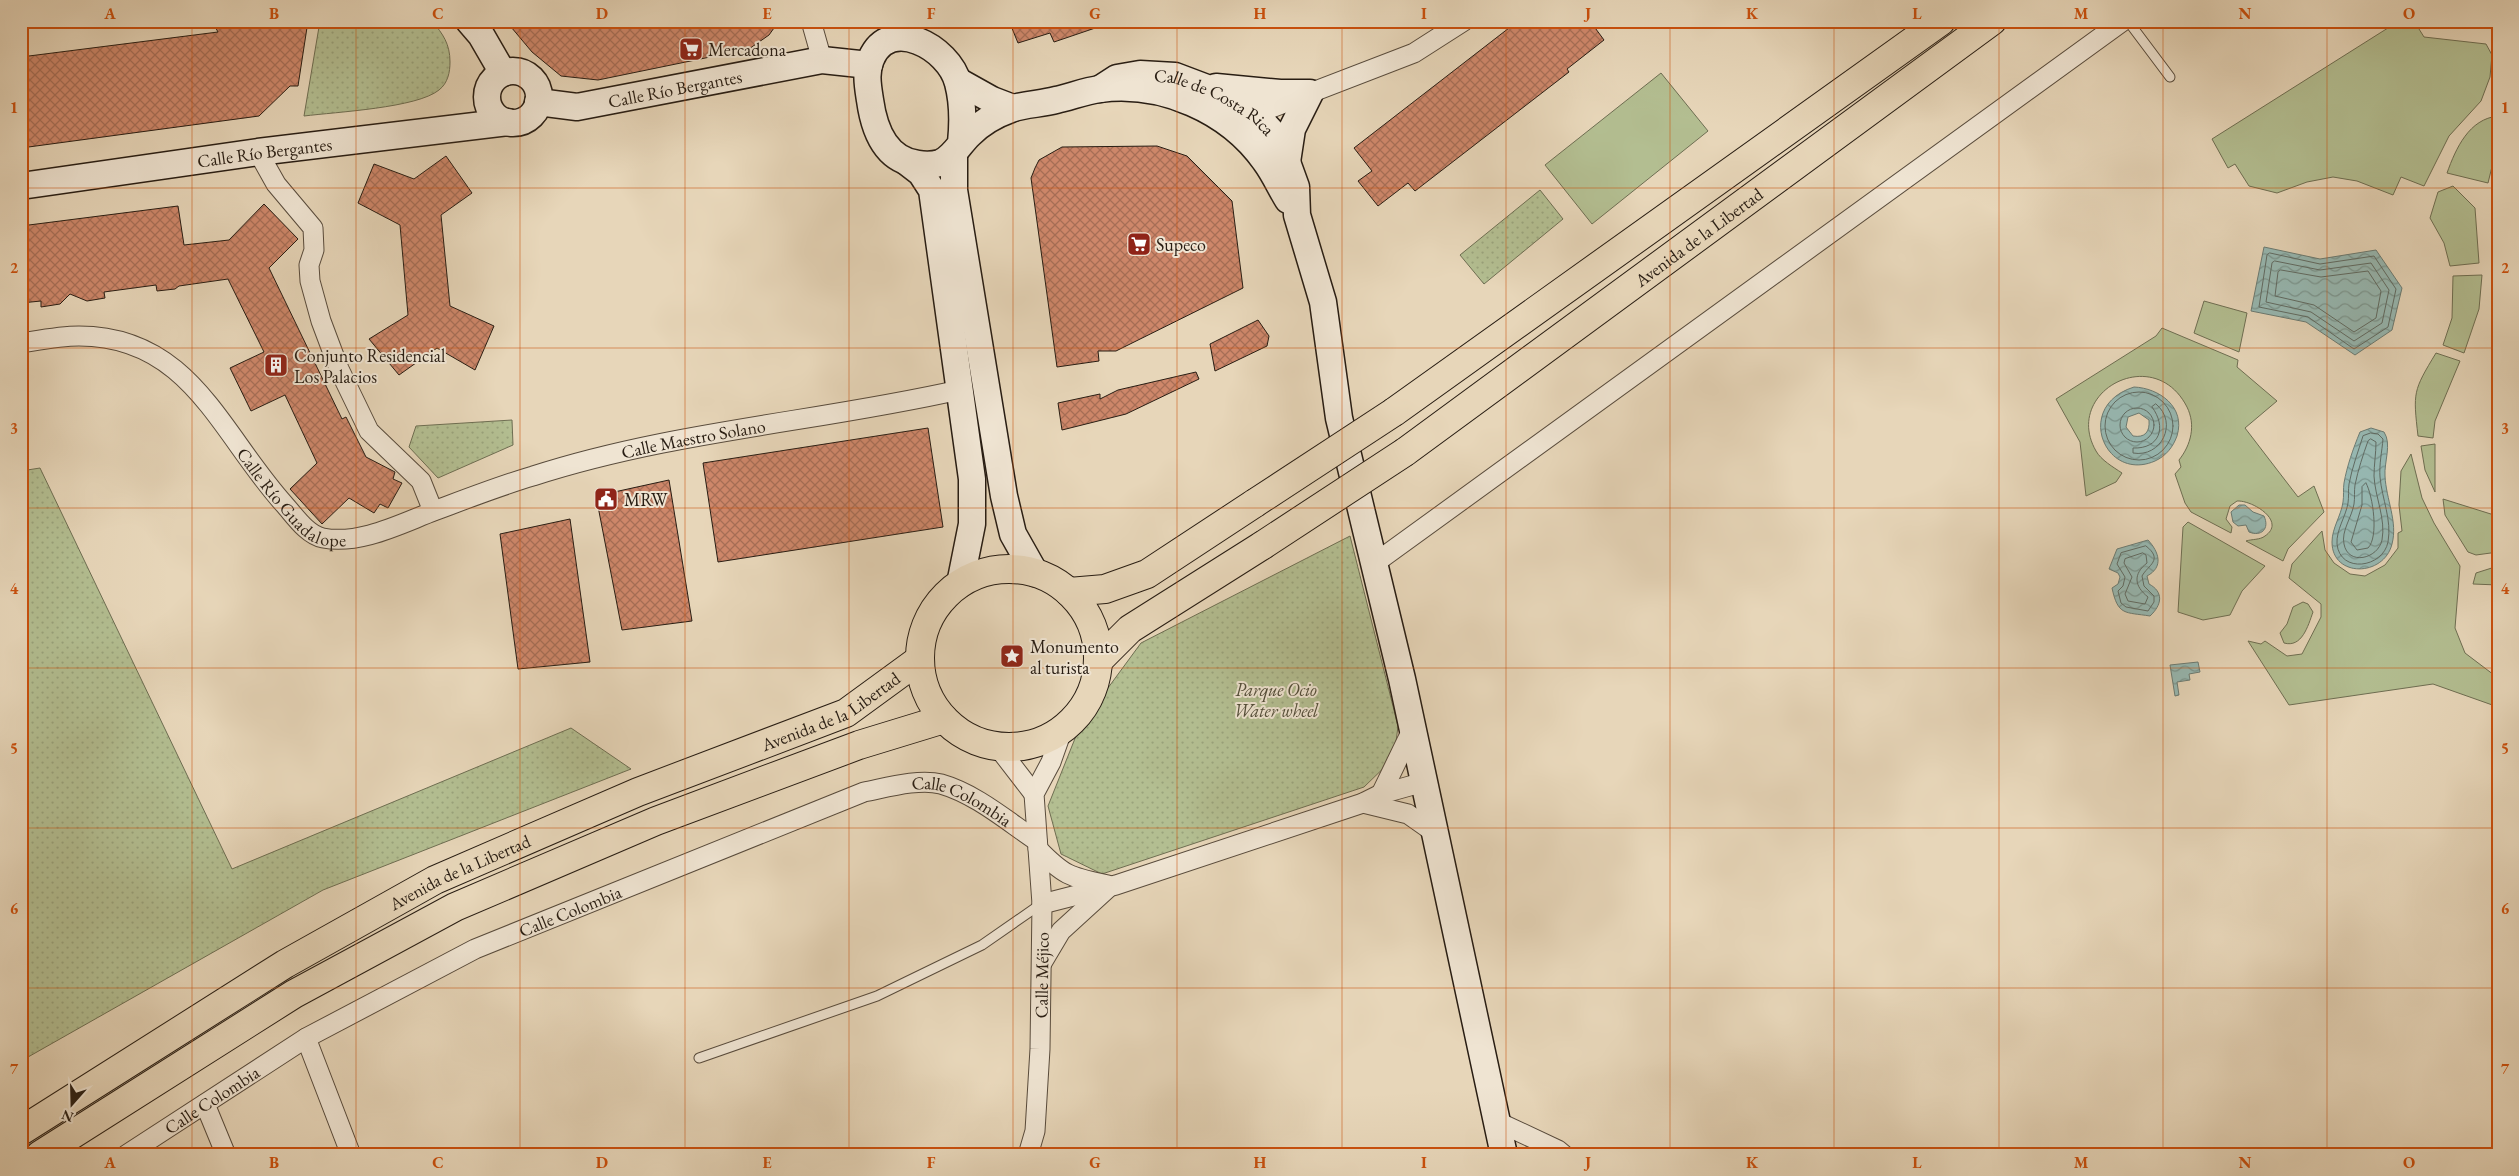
<svg xmlns="http://www.w3.org/2000/svg" width="2519" height="1176" font-family="'EB Garamond',serif">
  <defs>
    <pattern id="park-dots" width="8" height="8" patternUnits="userSpaceOnUse" patternTransform="scale(1.25)"><rect width="8" height="8" fill="#b3be91"/><path d="M2 2h.1M6 6h.1" fill="none" stroke="#9aa37c" stroke-width="1.8" stroke-linecap="round"/></pattern>
    <pattern id="water-waves" width="16" height="10" patternUnits="userSpaceOnUse" patternTransform="scale(1.25)"><rect width="16" height="10" fill="#97b9b3"/><path d="M0 5q4-4 8 0t8 0" fill="none" stroke="#7b9690"/></pattern>
    <pattern id="building-cross-hatch" width="8" height="8" patternUnits="userSpaceOnUse" patternTransform="scale(1.25)"><rect width="8" height="8" fill="#ce876a"/><path d="M0 0l8 8M0 8l8-8" fill="none" stroke="#a76e56"/></pattern>
  </defs>
  <rect width="100%" height="100%" fill="#e7d6b9"/>
  <filter id="stains"><feTurbulence type="fractalNoise" baseFrequency=".004" numOctaves="4"/><feColorMatrix values="0 0 0 0 .2 0 0 0 0 .09 0 0 0 0 .02 0 0 0 .5 -.17"/></filter>
  <radialGradient id="worn" r=".72"><stop offset=".6" stop-color="#630" stop-opacity="0"/><stop offset="1" stop-color="#630" stop-opacity=".3"/></radialGradient>
  <!-- grass -->
  <g fill="#b3be91" stroke="#6e6e52">
    <polygon points="2399,21 2414,21 2424,37 2486,44 2492,55 2490,77 2481,101 2449,136 2424,186 2401,177 2393,195 2357,181 2333,177 2307,182 2277,193 2249,186 2235,164 2228,168 2212,139"/>
    <polygon points="1661,73 1708,131 1592,224 1545,165"/>
    <path d="M2498,116v26l-10,41 -41,-10c9,-25 22,-54 51,-57z"/>
    <polygon points="2453,186 2475,208 2479,263 2450,266 2444,243 2430,218 2438,192"/>
    <polygon points="2482,275 2479,309 2464,353 2443,345 2452,318 2453,276"/>
    <polygon points="2204,301 2247,313 2239,352 2194,333"/>
    <path d="M2162,328l76,32 -1,7 40,34 -32,27 53,69 16,-11 10,26 -36,37 -5,12 -37,-20c6,-2 14,-1 19,-5 22,-15 -13,-36 -28,-35l-7,5 -4,13 6,8 -1,6 -40,-21 -6,-9 -10,-29 6,-7 -2,-7c12,-15 17,-35 8,-53 -33,-65 -125,-15 -91,44 5,9 17,16 26,22l-6,9 -30,14 -6,-54 -24,-43 100,-63z"/>
    <path d="M2436,353l24,8 -25,60 -2,17 -15,-2c-5,-44 -5,-45 18,-83z"/>
    <polygon points="2435,444 2435,492 2425,470 2421,446"/>
    <polygon points="2411,454 2422,498 2434,523 2460,566 2455,628 2465,653 2498,678 2498,707 2433,684 2289,705 2248,641 2261,644 2265,641 2287,656 2302,654 2321,617 2321,604 2289,578 2292,564 2322,531 2325,550 2334,563 2350,574 2365,576 2385,565 2398,548 2398,533 2402,531 2399,505 2401,471"/>
    <polygon points="2443,499 2494,515 2498,502 2498,552 2476,555 2468,552 2445,515"/>
    <polygon points="2188,522 2265,566 2242,591 2230,615 2203,620 2178,612 2183,527"/>
    <polygon points="2498,566 2498,585 2473,584 2476,573"/>
    <path d="M2303,602l5,2 5,8c-5,14 -11,36 -29,31l-4,-10 7,-9 6,-17z"/>
  </g>
  <!-- park -->
  <g fill="url(#park-dots)" stroke="#6e6e52">
    <path d="M320,21h112c11,13 18,23 18,41 0,10 -2,21 -11,28 -22,18 -103,22 -135,26z"/>
    <polygon points="1540,190 1563,219 1484,284 1460,255"/>
    <polygon points="512,420 513,445 438,478 409,447 416,426"/>
    <polygon points="40,468 232,869 571,728 631,769 323,890 21,1061 21,471"/>
    <polygon points="1350,536 1398,726 1394,758 1364,787 1102,874 1061,854 1048,806 1080,726 1141,643"/>
  </g>
  <!-- water -->
  <g fill="url(#water-waves)" stroke="#6b7b73" fill-rule="evenodd">
    <polygon points="2264,247 2320,259 2376,250 2402,288 2392,330 2355,355 2306,322 2251,311"/>
    <path d="M2134,387c25,1 52,20 43,49 -4,11 -11,20 -22,25 -50,22 -82,-55 -21,-74zM2139,413l10,7c1,12 -4,18 -16,16l-7,-9 2,-10z"/>
    <path d="M2371,428l13,4c8,12 0,30 1,44 1,23 13,46 7,68 -8,33 -60,34 -60,-2 0,-14 9,-26 11,-40 1,-6 0,-13 1,-19 3,-17 9,-34 16,-51z"/>
    <path d="M2239,505h6l8,7 11,4c6,13 -3,21 -15,16l-3,-7 -8,1 -5,-4 -2,-10z"/>
    <path d="M2148,540c11,12 16,27 -1,36l2,8c15,8 13,21 1,32 -25,-4 -32,0 -38,-28l6,-4 2,-7 -2,-4 -9,-4 8,-20z"/>
    <polygon points="2198,662 2200,672 2189,674 2190,680 2177,682 2179,695 2175,696 2170,665"/>
  </g>
  <g fill="none" stroke-linecap="round" stroke-linejoin="round">
    <!-- shore -->
    <g stroke="#606b63" stroke-width="1">
      <polygon points="2270,253 2320,264 2374,256 2396,289 2388,327 2354,349 2308,317 2259,307 2267,255"/>
      <polygon points="2275,261 2320,270 2371,263 2389,290 2382,323 2354,341 2311,312 2266,302 2272,263"/>
      <polygon points="2281,270 2321,277 2368,271 2381,291 2376,318 2354,332 2314,305 2275,296 2278,272"/>
      <circle cx="2139" cy="426" r="34"/>
      <path d="M2156,404c23,19 5,54 -23,49v-5c27,1 34,-21 19,-41z"/>
      <circle cx="2137" cy="425" r="17"/>
      <path d="M2371,433l7,1 5,5c-1,12 -4,26 -3,38 2,22 12,43 8,65 -5,26 -48,32 -51,2 -1,-14 9,-28 11,-41 1,-6 0,-13 1,-19 3,-16 9,-32 14,-48z"/>
      <path d="M2371,439l5,3c0,11 -2,23 -2,34 1,21 12,43 8,64 -4,19 -34,26 -38,4 -3,-13 8,-27 10,-40 1,-6 0,-13 1,-19 3,-15 8,-30 13,-44z"/>
      <path d="M2366,483c7,13 13,54 2,65l-11,2 -6,-8 11,-37v-18z"/>
      <path d="M2146,546c18,14 2,19 -4,30l2,10 10,10v6l-6,9 -22,-4 -5,-4 -3,-12 5,-5 2,-9 -8,-13 4,-11z"/>
      <path d="M2143,553l3,2 1,8c-14,11 -13,23 1,34l-3,7 -17,-3 -3,-7 7,-17 -8,-14 1,-4z"/>
    </g>
  </g>
  <!-- building -->
  <g fill="url(#building-cross-hatch)" stroke="#281d13">
    <polygon points="212,21 308,21 298,86 290,86 259,116 21,148 21,57 218,32"/>
    <polygon points="506,21 779,21 769,35 749,49 598,80 561,76 532,52"/>
    <polygon points="1009,21 1107,21 1107,24 1054,42 1050,33 1018,43"/>
    <polygon points="1518,21 1590,21 1604,40 1567,69 1569,72 1415,191 1408,183 1378,206 1358,181 1372,171 1354,148"/>
    <polygon points="1157,146 1187,156 1232,201 1243,288 1116,351 1098,351 1099,361 1057,367 1031,178 1035,168 1039,160 1062,147"/>
    <polygon points="446,156 472,193 441,215 450,306 494,326 475,370 437,348 399,375 369,339 408,315 400,225 358,203 374,164 414,179"/>
    <polygon points="264,204 298,239 269,268 342,419 346,417 366,457 395,472 393,479 402,483 388,508 380,504 374,513 349,498 322,524 290,489 317,463 285,395 251,411 230,368 264,352 228,279 179,286 175,289 157,291 156,285 104,292 105,298 87,301 70,294 60,304 41,307 41,301 21,303 21,226 178,206 184,245 229,240"/>
    <polygon points="1258,320 1269,336 1267,346 1215,371 1210,344"/>
    <polygon points="1196,372 1199,379 1126,414 1062,430 1058,403 1100,394 1100,399 1118,390"/>
    <polygon points="928,428 943,527 718,562 703,463"/>
    <polygon points="669,480 692,621 622,630 596,496"/>
    <polygon points="570,519 590,662 518,669 500,534"/>
  </g>
  <g fill="none" stroke-linecap="round" stroke-linejoin="round">
    <!-- service casing -->
    <g stroke="#584b3c" stroke-width="11">
      <g id="service">
        <polyline points="2128,21 2170,77"/>
        <polyline points="699,1058 877,996 982,945 1041,904"/>
      </g>
    </g>
    <!-- minor casing -->
    <g stroke="#584b3c" stroke-width="21">
      <g id="minor">
        <polyline points="811,21 822,60"/>
        <polyline points="1257,116 1266,110 1414,53 1464,21"/>
        <polyline points="258,152 276,184 313,228 314,250 309,265 310,281 321,321 339,369 369,431 421,481 433,511"/>
        <path id="s1" d="M21,343c19,-3 39,-7 58,-7 111,0 141,97 205,168 10,11 23,31 39,34 37,7 77,-14 111,-27 32,-12 65,-25 99,-35 139,-45 285,-54 426,-86"/>
        <polyline points="1375,563 2123,21"/>
        <polyline points="997,746 1034,794"/>
        <polyline points="1381,794 1413,728"/>
        <polyline points="1363,803 1408,814 1435,833"/>
        <path d="M1038,849c27,28 33,28 70,36"/>
        <polyline points="1042,904 1116,885 1363,803 1381,794 1424,782"/>
        <polyline points="1042,963 1061,931 1107,889"/>
        <polyline points="306,1038 351,1155"/>
        <polyline points="205,1104 226,1155"/>
        <polyline points="1496,1121 1558,1150 1564,1155"/>
        <path id="s2" d="M126,1155l180,-117 169,-89 389,-157c21,-4 55,-14 77,-8 35,10 66,37 96,57"/>
        <path id="s3" d="M1028,1155l7,-24 5,-82 2,-145 -8,-110 17,-32 12,-34"/>
      </g>
    </g>
    <!-- secondary casing -->
    <g stroke="#281d13" stroke-width="29">
      <g id="secondary">
        <polyline points="469,21 481,35 503,73"/>
        <circle cx="513" cy="97" r="26"/>
        <polyline points="958,81 992,100 1013,108"/>
        <polyline points="1216,87 1280,93 1310,93 1292,129 1287,162"/>
        <path id="s4" d="M1100,89l17,-11 23,-4 35,2 45,17 37,23 22,24 17,47 1,28 26,87 16,116 63,261 102,476"/>
        <path id="s5" d="M538,102l39,5 245,-47 47,5"/>
        <path d="M961,143c2,-19 2,-41 -3,-60 -9,-36 -69,-68 -87,-24 -6,13 -3,28 -1,41 4,29 15,60 48,64 7,1 15,1 22,-1 13,-5 20,-20 30,-29 11,-11 27,-20 41,-25 13,-5 31,-5 45,-9 14,-3 29,-9 44,-11 62,-8 129,21 165,72 9,12 15,26 23,39"/>
        <polyline points="954,153 954,190 1004,496 1013,534 1035,573"/>
        <polyline points="908,163 921,173 932,190 972,479 972,524 960,584"/>
        <path id="s6" d="M21,186l237,-34 250,-30"/>
      </g>
    </g>
    <!-- primary casing -->
    <g stroke="#281d13" stroke-width="30">
      <g id="primary">
        <polyline points="1394,412 1941,21"/>
        <path id="s7" d="M1405,452l587,-431"/>
        <circle cx="1009" cy="658" r="89"/>
        <polyline points="1069,592 1105,589 1147,574 1255,503"/>
        <polyline points="1099,660 1130,629 1263,545"/>
        <path id="s8" d="M21,1131l264,-167 150,-84 203,-88 208,-79 74,-54"/>
        <polyline points="40,1155 294,994 455,907 656,821 859,745 944,719"/>
      </g>
    </g>
    <!-- service -->
    <use href="#service" stroke="#efe4d2" stroke-width="9"/>
    <!-- minor -->
    <use href="#minor" stroke="#efe4d2" stroke-width="19"/>
    <!-- secondary -->
    <use href="#secondary" stroke="#efe4d2" stroke-width="26"/>
    <!-- primary -->
    <use href="#primary" stroke="#e7d6b9" stroke-width="28"/>
    <!-- primary-bridge casing -->
    <g stroke="#281d13" stroke-width="30" stroke-linecap="butt">
      <g id="primary-bridge">
        <polyline points="1255,503 1394,412"/>
        <polyline points="1263,545 1405,452"/>
      </g>
    </g>
    <!-- primary-bridge -->
    <use href="#primary-bridge" stroke="#e7d6b9" stroke-width="28"/>
  </g>
  <!-- grid -->
  <path fill="none" stroke="#cb500d" stroke-width="1" stroke-opacity="0.55" d="M192,21v1134M356,21v1134M520,21v1134M685,21v1134M849,21v1134M1013,21v1134M1177,21v1134M1342,21v1134M1506,21v1134M1670,21v1134M1834,21v1134M1999,21v1134M2163,21v1134M2327,21v1134M21,188h2477M21,348h2477M21,508h2477M21,668h2477M21,828h2477M21,988h2477"/>
  <!-- icons -->
  <defs>
    <g id="supermarket-square" transform="scale(1.25)"><rect x="-9" y="-9" width="18" height="18" rx="4" fill="#8f2418" stroke="#efe4d2"/><path d="M-6-5.5h2.5l.6 2H6L4.5 2H-2.5L-4.4-4H-6ZM-1.5 3.2a1.3 1.3 0 1 0 .1 0ZM3 3.2a1.3 1.3 0 1 0 .1 0Z" fill="#fff"/></g>
    <g id="building-square" transform="scale(1.25)"><rect x="-9" y="-9" width="18" height="18" rx="4" fill="#8f2418" stroke="#efe4d2"/><path d="M-4-6H4V6H1V3H-1V6H-4ZM-2.5-4.3h1.7v1.8h-1.7ZM.8-4.3h1.7v1.8H.8ZM-2.5-1h1.7V.8h-1.7ZM.8-1h1.7V.8H.8Z" fill="#fff"/></g>
    <g id="civic-square" transform="scale(1.25)"><rect x="-9" y="-9" width="18" height="18" rx="4" fill="#8f2418" stroke="#efe4d2"/><path d="M-.6-6.5H3V-4.5H.6V-3L4-1V1h2V6H-6V1h2V-1L-.6-3ZM-1.2 2.5V6h2.4V2.5Z" fill="#fff"/></g>
    <g id="sight-square" transform="scale(1.25)"><rect x="-9" y="-9" width="18" height="18" rx="4" fill="#8f2418" stroke="#efe4d2"/><path d="M0-6L1.8-2.2L6-1.7L2.9 1.2L3.7 5.4L0 3.3L-3.7 5.4L-2.9 1.2L-6-1.7L-1.8-2.2Z" fill="#fff"/></g>
  </defs>
  <g fill-rule="evenodd">
    <use href="#supermarket-square" x="691" y="49"/>
    <use href="#supermarket-square" x="1139" y="244"/>
    <use href="#building-square" x="276" y="365"/>
    <use href="#civic-square" x="606" y="499"/>
    <use href="#sight-square" x="1012" y="656"/>
  </g>
  <g text-anchor="middle" dominant-baseline="central" stroke-width="4" stroke-linejoin="round" paint-order="stroke">
    <!-- poi labels -->
    <g font-size="18" fill="#281d13" stroke="#efe4d2" text-anchor="start">
      <text x="708" y="49">Mercadona</text>
      <text x="1156" y="244">Supeco</text>
      <text x="294" y="355">Conjunto Residencial<tspan x="294" dy="21">Los Palacios</tspan></text>
      <text x="624" y="499">MRW</text>
      <text x="1030" y="646">Monumento<tspan x="1030" dy="21">al turista</tspan></text>
    </g>
    <!-- street labels -->
    <g font-size="18" fill="#281d13" stroke="#efe4d2">
      <text stroke="none"><textPath href="#s5" startOffset="139">Calle Río Bergantes</textPath></text>
      <text stroke="none"><textPath href="#s4" startOffset="125">Calle de Costa Rica</textPath></text>
      <text stroke="none"><textPath href="#s6" startOffset="246">Calle Río Bergantes</textPath></text>
      <text stroke="none"><textPath href="#s7" startOffset="364">Avenida de la Libertad</textPath></text>
      <text stroke="none"><textPath href="#s1" startOffset="774">Calle Maestro Solano</textPath></text>
      <text stroke="none"><textPath href="#s1" startOffset="339">Calle Río Guadalope</textPath></text>
      <text stroke="none"><textPath href="#s8" startOffset="915">Avenida de la Libertad</textPath></text>
      <text stroke="none"><textPath href="#s2" startOffset="928">Calle Colombia</textPath></text>
      <text stroke="none"><textPath href="#s8" startOffset="510">Avenida de la Libertad</textPath></text>
      <text stroke="none"><textPath href="#s2" startOffset="508">Calle Colombia</textPath></text>
      <text stroke="none"><textPath href="#s3" startOffset="181">Calle Méjico</textPath></text>
      <text stroke="none"><textPath href="#s2" startOffset="102">Calle Colombia</textPath></text>
    </g>
    <!-- park labels -->
    <g font-size="18" font-style="italic" fill="#524d39" stroke="#efe4d2">
      <text x="1276" y="689">Parque Ocio<tspan x="1276" dy="21">Water wheel</tspan></text>
    </g>
  </g>
  <!-- margin -->
  <rect width="2519" height="1176" fill="none" stroke="#e7d6b9" stroke-width="55"/>
  <!-- north arrow -->
  <g transform="translate(72 1104) rotate(200)" stroke="#efe4d2" stroke-width="4" paint-order="stroke">
  <path d="M0-4L9 19L0 12L-9 19Z" fill="#281d13"/>
  <text y="-8" font-size="14" font-weight="bold" text-anchor="middle" fill="#281d13">N</text>
  </g>
  <rect x="28" y="28" width="2464" height="1120" fill="none" stroke="#cb500d" stroke-width="2"/>
  <g font-size="16" text-anchor="middle" font-weight="bold" fill="#cb500d">
    <text x="110" y="19">A</text>
    <text x="274" y="19">B</text>
    <text x="438" y="19">C</text>
    <text x="602" y="19">D</text>
    <text x="767" y="19">E</text>
    <text x="931" y="19">F</text>
    <text x="1095" y="19">G</text>
    <text x="1260" y="19">H</text>
    <text x="1424" y="19">I</text>
    <text x="1588" y="19">J</text>
    <text x="1752" y="19">K</text>
    <text x="1917" y="19">L</text>
    <text x="2081" y="19">M</text>
    <text x="2245" y="19">N</text>
    <text x="2409" y="19">O</text>
    <text x="14" y="113">1</text>
    <text x="2505" y="113">1</text>
    <text x="14" y="273">2</text>
    <text x="2505" y="273">2</text>
    <text x="14" y="434">3</text>
    <text x="2505" y="434">3</text>
    <text x="14" y="594">4</text>
    <text x="2505" y="594">4</text>
    <text x="14" y="754">5</text>
    <text x="2505" y="754">5</text>
    <text x="14" y="914">6</text>
    <text x="2505" y="914">6</text>
    <text x="14" y="1074">7</text>
    <text x="2505" y="1074">7</text>
    <text x="110" y="1168">A</text>
    <text x="274" y="1168">B</text>
    <text x="438" y="1168">C</text>
    <text x="602" y="1168">D</text>
    <text x="767" y="1168">E</text>
    <text x="931" y="1168">F</text>
    <text x="1095" y="1168">G</text>
    <text x="1260" y="1168">H</text>
    <text x="1424" y="1168">I</text>
    <text x="1588" y="1168">J</text>
    <text x="1752" y="1168">K</text>
    <text x="1917" y="1168">L</text>
    <text x="2081" y="1168">M</text>
    <text x="2245" y="1168">N</text>
    <text x="2409" y="1168">O</text>
  </g>
  <rect width="100%" height="100%" filter="url(#stains)"/>
  <rect width="100%" height="100%" fill="url(#worn)"/>
</svg>
